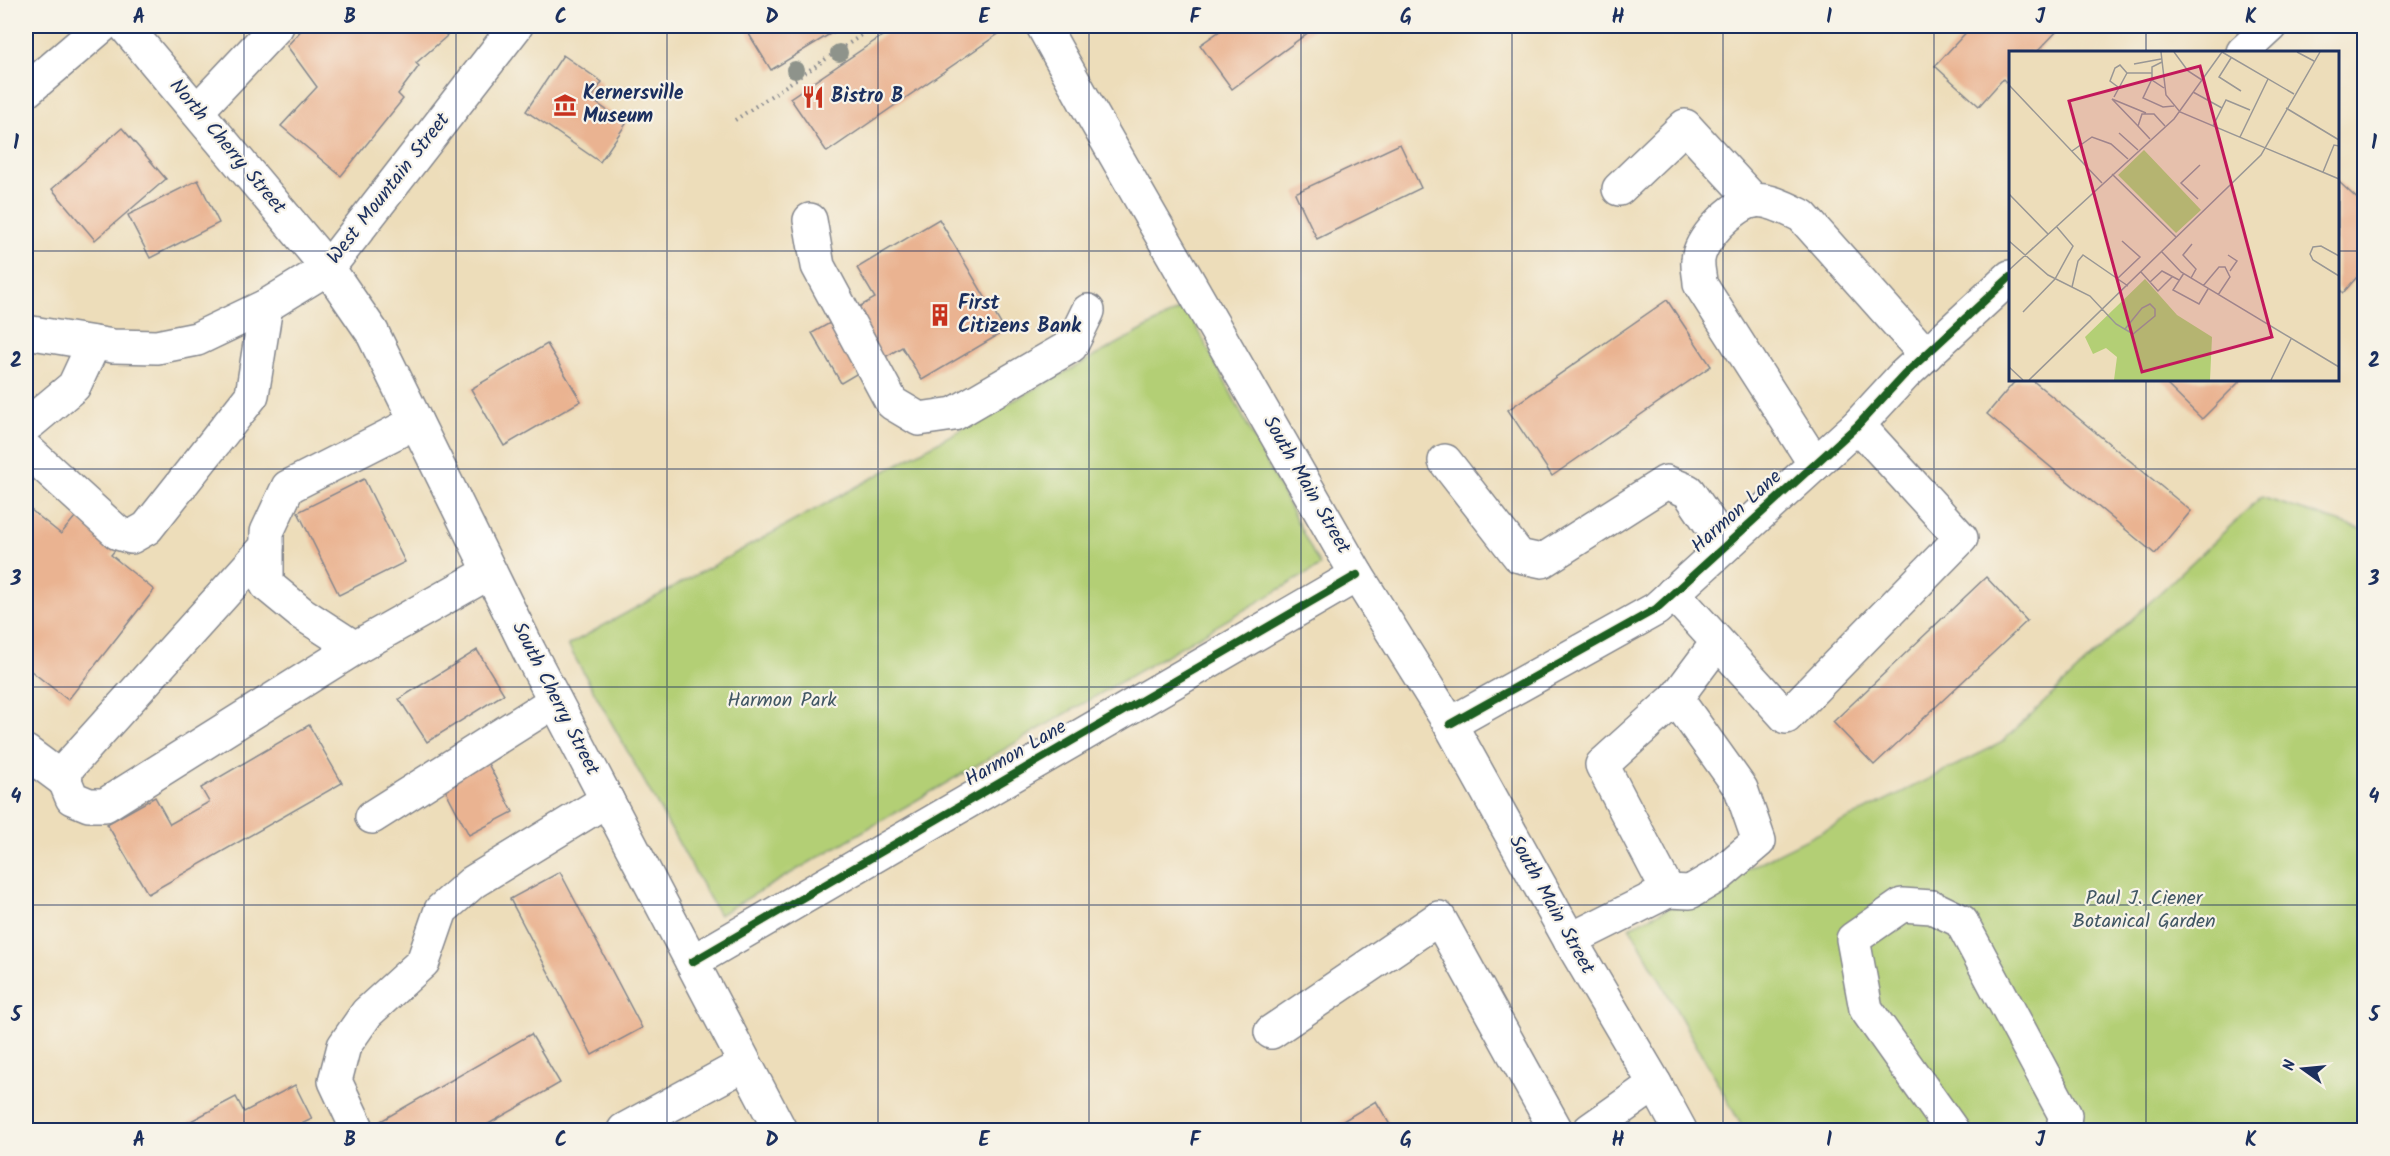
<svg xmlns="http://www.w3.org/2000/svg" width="2390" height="1156" font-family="Kalam,sans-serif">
  <rect width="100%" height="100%" fill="#f7f3e8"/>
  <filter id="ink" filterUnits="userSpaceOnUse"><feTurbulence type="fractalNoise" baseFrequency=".0167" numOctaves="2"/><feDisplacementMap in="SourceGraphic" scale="12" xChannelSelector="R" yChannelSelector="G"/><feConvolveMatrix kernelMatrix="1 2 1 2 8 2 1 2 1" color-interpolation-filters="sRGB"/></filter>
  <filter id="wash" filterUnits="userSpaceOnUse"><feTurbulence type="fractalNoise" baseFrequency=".008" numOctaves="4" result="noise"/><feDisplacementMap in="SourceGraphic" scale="24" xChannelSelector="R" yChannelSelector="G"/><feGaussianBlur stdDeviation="1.35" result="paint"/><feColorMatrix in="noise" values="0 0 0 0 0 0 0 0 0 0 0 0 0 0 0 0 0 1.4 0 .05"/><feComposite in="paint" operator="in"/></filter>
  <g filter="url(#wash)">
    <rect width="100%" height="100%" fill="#edddba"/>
    <!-- green -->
    <g fill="#b3cf75" stroke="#677f6a" stroke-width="1.5">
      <polygon points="1186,306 1320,566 719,915 568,645"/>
      <polygon points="2261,497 2364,530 2364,1130 1744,1130 1630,927 2001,743"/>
    </g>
    <g id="blocks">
      <!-- building -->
      <g fill="#eab391">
        <polygon points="305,26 438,26 447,36 416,63 419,66 398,94 403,99 341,176 281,126 317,87 287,46"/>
        <polygon points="744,26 825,26 830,34 771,70"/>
        <polygon points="829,26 845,26 833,33"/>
        <polygon points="897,26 1001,26 1004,30 827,152 790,98"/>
        <polygon points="1227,26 1317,26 1232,89 1200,45"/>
        <polygon points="1972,26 2062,26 2037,52 2010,52 2010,86 2003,79 1979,106 1935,66"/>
        <polygon points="563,55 602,82 591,99 626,124 600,162 526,111"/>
        <polygon points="122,128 166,179 95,240 52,189"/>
        <polygon points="1400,144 1421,188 1317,239 1295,193"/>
        <polygon points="198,180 219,223 150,258 128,215"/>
        <polygon points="2338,181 2364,205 2364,269 2343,293 2338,288"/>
        <polygon points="939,219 1005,331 922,380 902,347 841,383 812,333 875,298 857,268"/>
        <polygon points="1667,300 1711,366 1552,476 1508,410"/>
        <polygon points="547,344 581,401 504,446 471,389"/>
        <polygon points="2016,380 2032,380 2191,511 2155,554 1987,414"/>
        <polygon points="2162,380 2241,380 2202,419"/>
        <polygon points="364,479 405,562 339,595 298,512"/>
        <polygon points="26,506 61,534 75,517 116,549 111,555 154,590 68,700 26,667"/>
        <polygon points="1986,577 2027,621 1874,765 1833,722"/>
        <polygon points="477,650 504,694 427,742 399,699"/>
        <polygon points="309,725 342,783 148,894 107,824 155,797 170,824 209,802 201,788"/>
        <polygon points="483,754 513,812 469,835 439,778"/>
        <polygon points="560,872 642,1028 592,1055 510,899"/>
        <polygon points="531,1034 560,1083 478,1130 384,1130 379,1122"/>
        <polygon points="295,1085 312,1119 289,1130 174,1130 236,1097 244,1112"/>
        <polygon points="1376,1101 1393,1130 1328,1130"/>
      </g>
    </g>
  </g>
  <g filter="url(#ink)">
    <use href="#blocks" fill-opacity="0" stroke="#84868c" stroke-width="1.5"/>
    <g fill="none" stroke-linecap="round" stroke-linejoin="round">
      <!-- minor casing -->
      <g stroke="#84868c" stroke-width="36">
        <g id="minor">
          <polyline points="2243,52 2271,26"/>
          <polyline points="26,91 102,26"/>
          <polyline points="197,111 277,26"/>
          <polyline points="1619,189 1685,126 1754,201"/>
          <polyline points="810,220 818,266 892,403 919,419 954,414 1071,346 1088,311"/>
          <polyline points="416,422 288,487 267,532 267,585 301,613 355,648 490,572"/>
          <polyline points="26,423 31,422 74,386 94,343"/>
          <polyline points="26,449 118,533 131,537 147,528 252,395 266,306"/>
          <polyline points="1445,461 1519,556 1542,561 1666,482 1688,491 1725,545"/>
          <path d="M1815,464l-115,-180c0,-8 -3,-16 -2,-24 2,-21 34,-54 55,-59 15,-3 35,8 49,15l124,139"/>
          <polyline points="267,546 67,768 65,781 72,798 89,805 105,805 355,648"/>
          <polyline points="1673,593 1786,717 1961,538 1858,425"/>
          <polyline points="1450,724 1656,609 1858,425 1904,375 2010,277"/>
          <polyline points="26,752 65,781"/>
          <polyline points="372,817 555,701"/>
          <polyline points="1668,891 1690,892 1719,875 1759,841 1741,789 1676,698"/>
          <polyline points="1570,940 1668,891 1602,765 1676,698 1717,643"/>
          <polyline points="692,962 1357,575"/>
          <polyline points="1271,1032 1439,918 1556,1130"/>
          <polyline points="358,1130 335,1081 344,1046 367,1013 423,962 441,910 473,882 607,800"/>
          <polyline points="624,1130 745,1064"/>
          <polyline points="1590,1130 1655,1084"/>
          <polyline points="1952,1130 1866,1009 1853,939 1902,905 1932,907 1961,921 2065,1115 2063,1130"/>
        </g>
      </g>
      <!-- major casing -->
      <g stroke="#84868c" stroke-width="36">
        <g id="major">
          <polyline points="125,26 328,268 372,332 529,651 780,1130"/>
          <polyline points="1043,26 1089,109 1357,575 1450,724 1570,940 1655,1084 1680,1130"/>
          <polyline points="26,332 113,346 157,347 197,339 266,306 328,268 516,26"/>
        </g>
      </g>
      <!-- path -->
      <polyline stroke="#84868c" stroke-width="4" stroke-dasharray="1.5 4.5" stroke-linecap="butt" points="735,120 875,26"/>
      <!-- minor -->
      <use href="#minor" stroke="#fff" stroke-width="33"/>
      <!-- major -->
      <use href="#major" stroke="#fff" stroke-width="33"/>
      <!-- cycleway casing -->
      <g stroke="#f7f3e8" stroke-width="11">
        <g id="cycleway">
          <polyline points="1450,724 1656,609 1858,425 1904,375 2010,277"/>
          <polyline points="692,962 1357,575"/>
        </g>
      </g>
      <!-- cycleway -->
      <use href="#cycleway" stroke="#1b5e20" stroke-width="8"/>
    </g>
    <!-- trees -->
    <g fill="#8e938b">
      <circle cx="839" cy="53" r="9"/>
      <circle cx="795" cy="70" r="9"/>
    </g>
  </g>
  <!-- grid -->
  <path fill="none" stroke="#1b2f5e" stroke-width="1.5" stroke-opacity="0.55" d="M244,26v1104M456,26v1104M667,26v1104M878,26v1104M1089,26v1104M1301,26v1104M1512,26v1104M1723,26v1104M1934,26v1104M2146,26v26M26,251h1984M2338,251h26M2146,380v750M26,469h2338M26,687h2338M26,905h2338"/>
  <!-- icons -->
  <defs>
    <g id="restaurant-bare" transform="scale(1.8)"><path d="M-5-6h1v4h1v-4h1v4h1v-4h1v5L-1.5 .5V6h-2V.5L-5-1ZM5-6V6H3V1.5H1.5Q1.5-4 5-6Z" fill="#c8321e" stroke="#f7f3e8" stroke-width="2.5" paint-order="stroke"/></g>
    <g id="museum-bare" transform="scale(1.8)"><path d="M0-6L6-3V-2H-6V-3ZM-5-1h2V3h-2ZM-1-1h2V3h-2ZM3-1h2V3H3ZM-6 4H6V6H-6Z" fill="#c8321e" stroke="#f7f3e8" stroke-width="2.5" paint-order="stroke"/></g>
    <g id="building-bare" transform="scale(1.8)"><path d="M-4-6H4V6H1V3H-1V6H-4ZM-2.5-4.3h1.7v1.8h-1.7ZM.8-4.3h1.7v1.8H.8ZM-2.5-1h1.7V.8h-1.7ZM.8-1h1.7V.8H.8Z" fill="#c8321e" stroke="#f7f3e8" stroke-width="2.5" paint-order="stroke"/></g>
  </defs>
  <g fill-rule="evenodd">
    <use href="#restaurant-bare" x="813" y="97"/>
    <use href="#museum-bare" x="565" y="105"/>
    <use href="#building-bare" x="940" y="315"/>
  </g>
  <g text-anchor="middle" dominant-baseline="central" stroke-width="4.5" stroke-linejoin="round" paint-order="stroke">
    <!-- poi labels -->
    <g font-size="20" font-weight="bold" fill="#1b2f5e" stroke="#f7f3e8" text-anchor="start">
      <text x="583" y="94">Kernersville<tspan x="583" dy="23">Museum</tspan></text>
      <text x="831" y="97">Bistro B</text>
      <text x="958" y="304">First<tspan x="958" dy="23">Citizens Bank</tspan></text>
    </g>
    <!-- street labels -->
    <g font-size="20" fill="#1b2f5e" stroke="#f7f3e8">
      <text transform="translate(227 147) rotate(50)">North Cherry Street</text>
      <text transform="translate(389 189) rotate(-52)">West Mountain Street</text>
      <text transform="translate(1306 485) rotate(60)">South Main Street</text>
      <text transform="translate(1737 512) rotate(-42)">Harmon Lane</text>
      <text transform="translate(555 699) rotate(63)">South Cherry Street</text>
      <text transform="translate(1016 754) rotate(-30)">Harmon Lane</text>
      <text transform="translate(1551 905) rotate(61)">South Main Street</text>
    </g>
    <!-- park labels -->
    <g font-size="20" fill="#415764" stroke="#f7f3e8">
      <text x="782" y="701">Harmon Park</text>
      <text x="2144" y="899">Paul J. Ciener<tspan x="2144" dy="23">Botanical Garden</tspan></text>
    </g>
  </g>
  <!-- overview -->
  <g transform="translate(2009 51)">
    <rect width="330" height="330" fill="#edddba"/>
    <path d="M135,99l57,60 -25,23 -58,-58zM136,228l32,36 35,22 -2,43h-96l3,-23 -11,-9 -13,6 -8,-17z" fill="#b3cf75"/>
    <path fill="none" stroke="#999795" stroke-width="1.5" d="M152,1l5,43 14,17 159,67M165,1l14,19 14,9M213,1l72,42M288,1l17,9M222,7l-12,19 22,14M153,11l-10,5v13l12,8M125,13l27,-5M118,22h25M143,28l-9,19 20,9 11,-1M0,34l93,98M109,36l-8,-6 5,-13 5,-3 7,8M184,41l29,16M105,46l13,-24M277,57l53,32M129,75l-26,-27 34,14M204,75l13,-26 24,10M110,82l19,17M231,86l28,-58M141,88l-12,-13 4,-12h12l11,12M63,100l20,-14 19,7 17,15M314,121l11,-27 5,1M103,123l64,63M0,143l39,40M189,148l-17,-16 19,-18M0,190l39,34 42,21 26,28 17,10 22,-18v-7l-5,-5 -8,4 -17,21M153,201l19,20 158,95M219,204l9,6 -7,10M330,205l-18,-10 -8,1 -3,7 3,6 26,16M0,219l165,-151 48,-67M132,221l9,10 12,-11 17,9M175,222l-11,17 26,14 9,-15M109,227l22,-21 -18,-16M182,227l5,-9 -13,-14 9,-11M141,231l8,9 14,-14M194,235l16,-19h6l5,10 -12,18M63,236l6,-26 5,-6 45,31M14,261l32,-33 18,-33 -17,-20M0,316l14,13M20,329l232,-225 59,-103M262,329l20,-41"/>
    <path fill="#c2185b" fill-opacity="0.15" stroke="#c2185b" stroke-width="3" d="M191,15l72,271 -130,35 -73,-271z"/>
    <rect width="330" height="330" fill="none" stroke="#1b2f5e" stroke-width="3"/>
  </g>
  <!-- margin -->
  <rect width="2390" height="1156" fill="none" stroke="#f7f3e8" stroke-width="66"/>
  <!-- north arrow -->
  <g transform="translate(2303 1069) rotate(285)" stroke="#f7f3e8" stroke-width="4.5" paint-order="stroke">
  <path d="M0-4.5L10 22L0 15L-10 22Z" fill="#1b2f5e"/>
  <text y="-9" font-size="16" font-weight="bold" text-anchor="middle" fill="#1b2f5e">N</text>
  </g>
  <rect x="33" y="33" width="2324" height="1090" fill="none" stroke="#1b2f5e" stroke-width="2"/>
  <g font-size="20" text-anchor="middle" font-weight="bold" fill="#1b2f5e">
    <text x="139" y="23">A</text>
    <text x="350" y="23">B</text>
    <text x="561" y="23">C</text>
    <text x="772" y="23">D</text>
    <text x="984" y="23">E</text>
    <text x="1195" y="23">F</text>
    <text x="1406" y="23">G</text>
    <text x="1618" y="23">H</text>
    <text x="1829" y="23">I</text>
    <text x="2040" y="23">J</text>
    <text x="2251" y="23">K</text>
    <text x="16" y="149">1</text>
    <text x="2374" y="149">1</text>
    <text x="16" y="367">2</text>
    <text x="2374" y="367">2</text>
    <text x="16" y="585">3</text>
    <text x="2374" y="585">3</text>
    <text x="16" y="803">4</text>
    <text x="2374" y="803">4</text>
    <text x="16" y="1021">5</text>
    <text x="2374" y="1021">5</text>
    <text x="139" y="1146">A</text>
    <text x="350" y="1146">B</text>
    <text x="561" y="1146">C</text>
    <text x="772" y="1146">D</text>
    <text x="984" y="1146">E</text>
    <text x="1195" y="1146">F</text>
    <text x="1406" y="1146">G</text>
    <text x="1618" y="1146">H</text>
    <text x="1829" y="1146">I</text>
    <text x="2040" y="1146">J</text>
    <text x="2251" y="1146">K</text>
  </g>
</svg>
